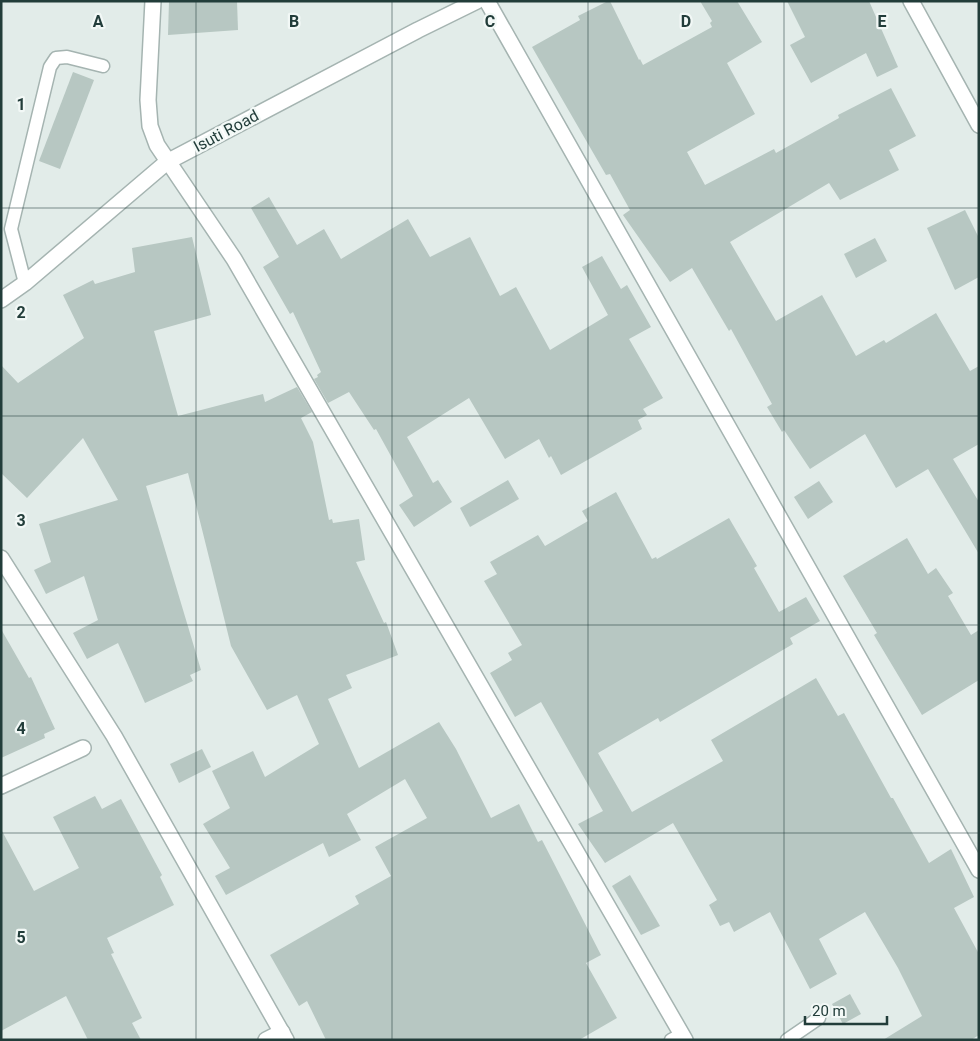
<svg xmlns="http://www.w3.org/2000/svg" width="980" height="1041" font-family="Roboto,sans-serif">
  <rect width="100%" height="100%" fill="#e2ece9"/>
  <!-- building -->
  <g fill="#b7c7c2">
    <polygon points="169,1 237,1 238,30 168,35"/>
    <polygon points="608,1 610,1 639,60 640,59 643,65 712,27 710,23 712,21 700,1 737,1 762,42 727,63 755,114 687,152 705,185 774,149 776,153 839,118 838,115 891,88 916,136 889,150 899,170 840,200 829,183 730,242 776,321 822,295 856,356 884,340 886,343 936,313 970,371 979,366 979,444 953,459 979,502 979,554 928,469 896,488 865,434 810,469 784,430 782,432 767,407 772,404 731,329 729,331 692,268 670,282 623,215 630,210 610,174 606,175 532,47 580,20 578,16"/>
    <polygon points="787,1 869,1 898,67 877,77 866,53 811,83 790,45 805,37"/>
    <polygon points="73,72 94,80 60,169 39,161"/>
    <polygon points="269,197 297,245 324,229 341,259 408,219 430,257 470,237 500,296 516,287 550,350 608,315 582,267 602,256 621,289 627,285 651,327 629,339 663,398 643,409 647,415 638,420 642,429 561,475 551,456 549,458 539,439 505,459 469,398 407,437 433,483 438,480 452,502 414,527 399,505 413,496 376,429 374,430 349,392 328,403 314,379 318,377 317,375 321,372 293,312 290,314 263,267 279,257 251,208"/>
    <polygon points="965,210 979,238 979,277 955,290 927,228"/>
    <polygon points="192,237 211,315 154,331 178,416 263,394 265,402 297,387 312,412 301,418 313,442 329,520 332,519 333,523 359,519 365,560 356,562 384,623 386,622 398,655 346,675 352,688 328,699 359,768 439,722 456,749 491,818 519,804 538,842 542,840 601,955 586,963 617,1018 579,1040 326,1040 307,1001 299,1006 270,955 359,904 355,896 391,876 375,847 427,818 405,779 347,814 361,840 329,857 323,843 226,895 215,876 230,868 203,824 230,808 212,771 253,751 265,777 319,744 297,695 267,710 231,646 188,473 146,486 201,670 190,675 193,681 145,703 118,643 87,659 73,633 98,620 84,576 46,594 34,570 51,562 39,524 118,500 83,438 27,498 1,473 1,365 18,383 84,338 63,295 93,280 95,284 135,272 132,248"/>
    <polygon points="875,238 887,261 856,278 844,254"/>
    <polygon points="508,480 519,499 470,527 460,508"/>
    <polygon points="819,481 833,502 808,519 794,497"/>
    <polygon points="616,492 652,559 656,557 657,559 729,518 757,566 754,568 779,612 806,597 820,621 790,638 793,644 660,722 658,718 598,753 632,812 723,761 711,740 816,678 838,716 844,713 891,798 893,798 929,863 951,849 974,897 954,908 979,954 979,1035 971,1040 883,1040 922,1016 898,968 865,912 819,939 837,974 810,989 770,912 734,932 729,922 720,926 709,905 717,900 673,823 605,863 578,824 603,811 541,702 515,717 490,673 512,660 508,653 522,645 484,581 497,574 490,562 538,535 545,546 588,521 582,511"/>
    <polygon points="907,538 928,574 936,568 953,593 948,596 971,635 979,630 979,680 922,715 874,635 877,633 843,576"/>
    <polygon points="1,629 29,678 31,677 55,729 44,734 45,738 1,758"/>
    <polygon points="202,749 211,767 179,783 170,764"/>
    <polygon points="95,796 102,809 121,799 162,875 160,877 174,905 107,938 114,953 111,954 142,1018 132,1023 141,1040 88,1040 66,996 1,1031 1,829 34,891 79,868 53,817"/>
    <polygon points="630,875 660,926 641,935 612,886"/>
    <polygon points="850,994 861,1014 843,1024 832,1004"/>
  </g>
  <g fill="none" stroke-linecap="round" stroke-linejoin="round">
    <!-- service casing -->
    <g stroke="#a5b4b1" stroke-width="15">
      <g id="service">
        <polyline points="25,283 11,229 50,67 56,58 67,57 103,66"/>
        <polyline points="671,1040 682,1034"/>
        <polyline points="787,1040 819,1018"/>
      </g>
    </g>
    <!-- minor casing -->
    <g stroke="#a5b4b1" stroke-width="18">
      <g id="minor">
        <polyline points="153,1 148,100 150,126 157,145 234,259 685,1040"/>
        <polyline points="487,1 979,870"/>
        <polyline points="911,1 979,125"/>
        <polyline points="1,558 114,736 286,1040"/>
        <polyline points="1,786 83,748"/>
        <polyline points="266,1040 282,1032"/>
      </g>
    </g>
    <!-- tertiary casing -->
    <g stroke="#a5b4b1" stroke-width="18">
      <polyline id="tertiary" points="1,300 25,283 167,162 418,30 477,1"/>
    </g>
    <!-- service -->
    <use href="#service" stroke="#fff" stroke-width="12"/>
    <!-- minor -->
    <use href="#minor" stroke="#fff" stroke-width="15"/>
    <!-- tertiary -->
    <use href="#tertiary" stroke="#fff" stroke-width="15"/>
  </g>
  <!-- grid -->
  <path fill="none" stroke="#223d3a" stroke-width="1" stroke-opacity="0.55" d="M196,1v1039M392,1v1039M588,1v1039M784,1v1039M1,208h978M1,416h978M1,625h978M1,833h978"/>
  <g text-anchor="middle" dominant-baseline="central" stroke-width="4.5" stroke-linejoin="round" paint-order="stroke">
    <!-- street labels -->
    <g font-size="16" fill="#223d3a" stroke="#f2f8f6">
      <text transform="translate(226 131) rotate(-28)">Isuti Road</text>
    </g>
  </g>
  <g font-size="16" text-anchor="middle" font-weight="bold" fill="#223d3a" stroke="#f2f8f6" stroke-width="4.5" stroke-linejoin="round" paint-order="stroke">
    <text x="98" y="27">A</text>
    <text x="294" y="27">B</text>
    <text x="490" y="27">C</text>
    <text x="686" y="27">D</text>
    <text x="882" y="27">E</text>
    <text x="21" y="110">1</text>
    <text x="21" y="318">2</text>
    <text x="21" y="526">3</text>
    <text x="21" y="734">4</text>
    <text x="21" y="943">5</text>
  </g>
  <!-- border -->
  <rect width="980" height="1041" fill="none" stroke="#223d3a" stroke-width="5"/>
  <!-- scale -->
  <path d="M805 1016v8h82v-8" fill="none" stroke="#223d3a" stroke-width="2.5"/>
  <text x="812" y="1016" font-size="15" fill="#223d3a" stroke="#f2f8f6" stroke-width="4" paint-order="stroke">20 m</text>
</svg>
